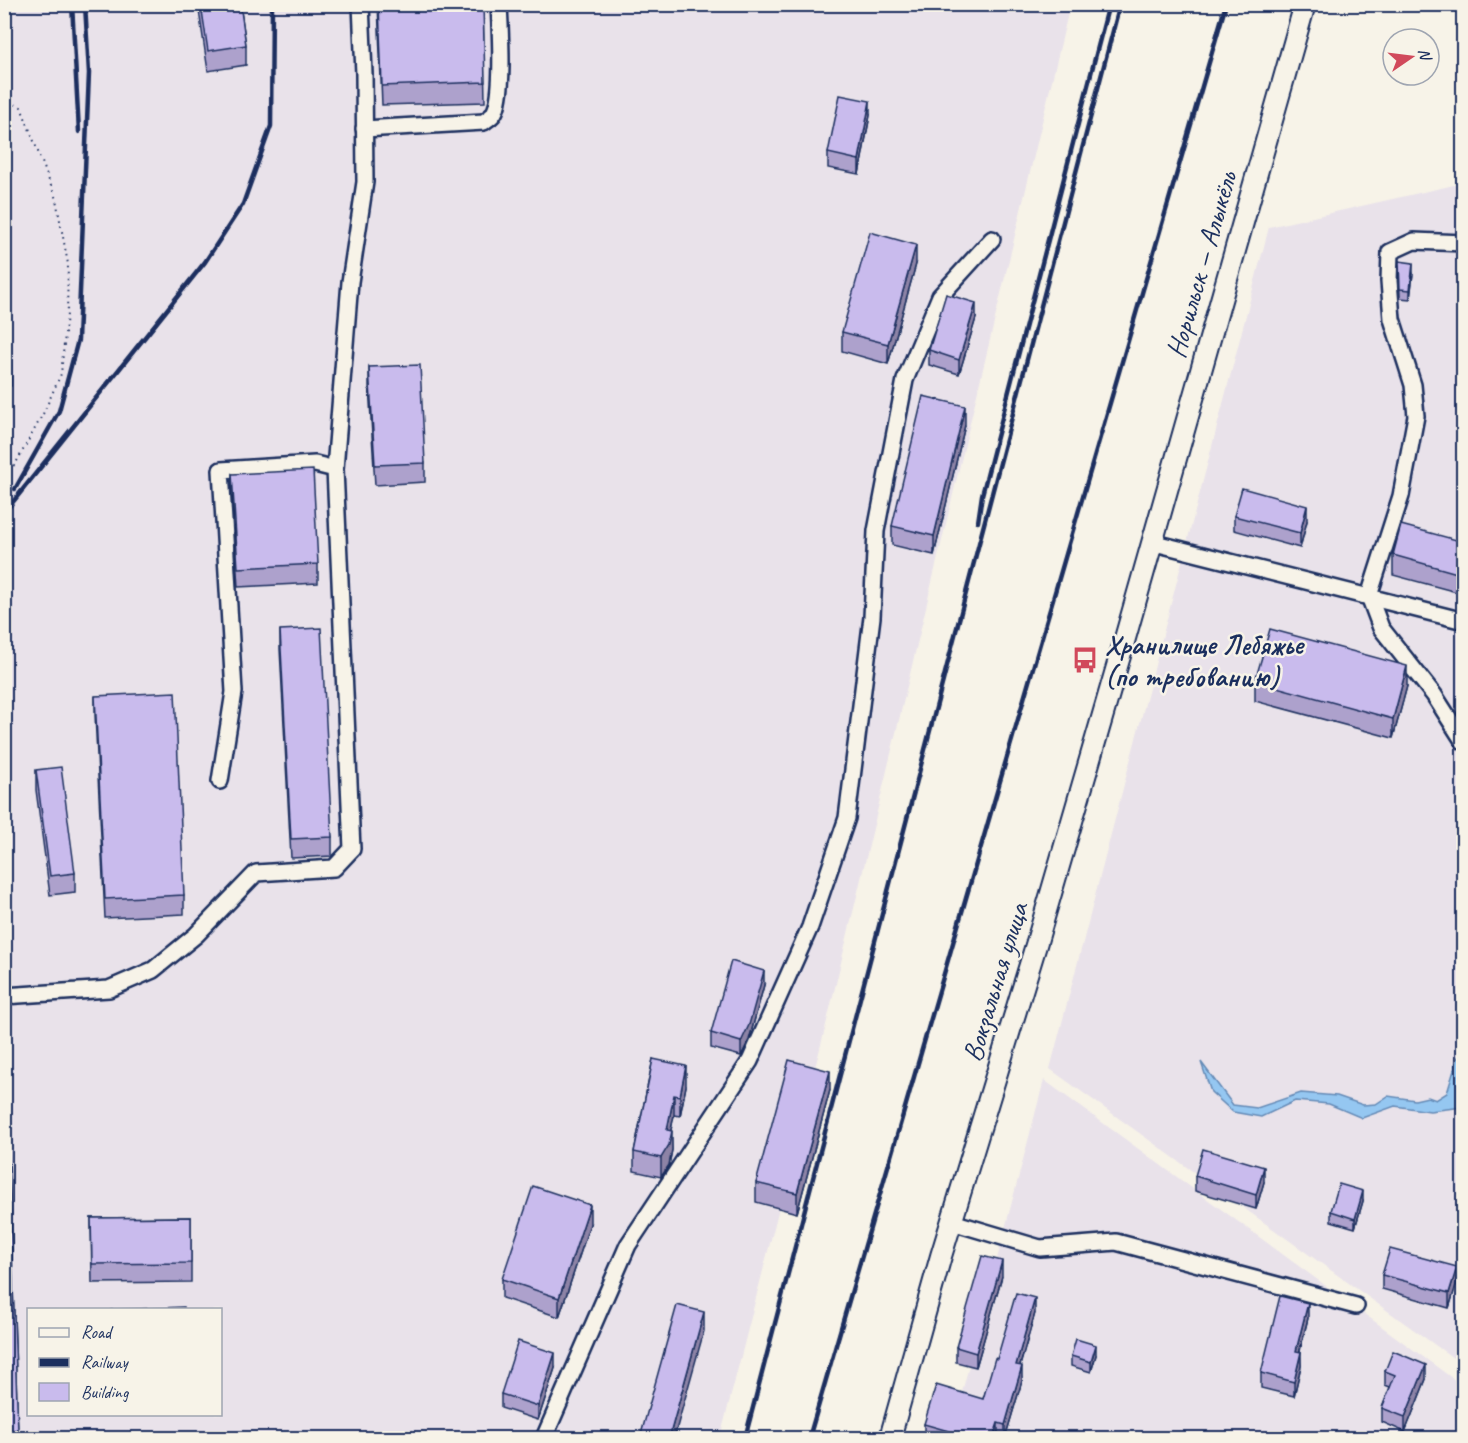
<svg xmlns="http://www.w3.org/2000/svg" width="1468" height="1443" font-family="Caveat,sans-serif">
  <rect width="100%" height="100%" fill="#f7f3e8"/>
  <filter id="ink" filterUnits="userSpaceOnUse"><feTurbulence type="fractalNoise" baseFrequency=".0167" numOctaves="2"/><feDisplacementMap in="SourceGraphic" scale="12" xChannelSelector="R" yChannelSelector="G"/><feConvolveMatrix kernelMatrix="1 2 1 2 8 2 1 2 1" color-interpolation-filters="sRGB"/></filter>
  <g filter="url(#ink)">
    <!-- built -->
    <g fill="#e9e2ea" fill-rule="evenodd">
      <path d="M5,5h1065l-243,1016 -107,417h-715zM28,1310h192v104h-192z"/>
      <polygon points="1463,183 1463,1365 1050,1069 1269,227"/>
      <polygon points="1044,1080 1463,1386 1463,1438 950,1438"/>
    </g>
    <!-- water -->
    <polygon fill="#95c7f1" stroke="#648ab6" stroke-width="1.5" points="1463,1055 1463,1107 1430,1111 1395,1106 1362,1118 1329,1104 1295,1101 1261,1117 1233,1112 1211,1092 1201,1062 1233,1105 1257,1108 1301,1093 1337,1096 1363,1105 1376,1104 1388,1096 1415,1100 1428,1097 1436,1100 1447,1093 1458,1057"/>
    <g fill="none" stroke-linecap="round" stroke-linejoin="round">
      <!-- minor casing -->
      <g stroke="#1b2f5e" stroke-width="20">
        <g id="minor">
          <path d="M364,129l120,-7c3,-3 8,-5 10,-9 11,-19 6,-85 5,-109"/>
          <polyline points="1464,243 1414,241 1390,252 1389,281 1392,319 1413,385 1416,416 1401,496 1369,596 1381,628 1434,695 1464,742"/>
          <polyline points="335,469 350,282 365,182 364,74 361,4"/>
          <polyline points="1151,542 1464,621"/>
          <polyline points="4,996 109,989 153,970 196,935 256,873 334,868 352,849 335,469 315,464 221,470 234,692 220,781"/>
          <polyline points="952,1222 1040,1248 1116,1242 1356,1306"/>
          <polyline points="544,1438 628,1245 750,1061 810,927 847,818 872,617 876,531 905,380 940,296 992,239"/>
        </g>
      </g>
      <!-- major casing -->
      <g stroke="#1b2f5e" stroke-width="24">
        <polyline id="major" points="890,1438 941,1256 1036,945 1120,656 1305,4"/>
      </g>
      <!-- path -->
      <polyline stroke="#1b2f5e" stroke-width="2" stroke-dasharray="1.5 4.5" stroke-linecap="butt" points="4,99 21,107 56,199 68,264 67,314 61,374 43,414 16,463 4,476"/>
      <!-- minor -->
      <use href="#minor" stroke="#f7f3e8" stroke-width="15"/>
      <!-- major -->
      <use href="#major" stroke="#f7f3e8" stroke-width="20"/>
      <!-- rail -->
      <g stroke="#1b2f5e" stroke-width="4.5">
        <polyline points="72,4 79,132"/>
        <polyline points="15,489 59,411 78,340 89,73 85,4"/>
        <polyline points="4,513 205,262 243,204 271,126 272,4"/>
        <polyline points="978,522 982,495 1109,4"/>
        <polyline points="745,1438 1120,4"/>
        <polyline points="809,1438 1226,4"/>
      </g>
    </g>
    <!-- wall -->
    <g fill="#ada1cc" stroke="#1b2f5e" stroke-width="1.5">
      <polygon points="198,4 240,4 246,45 246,65 208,71"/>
      <polygon points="378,4 483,4 485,102 382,105"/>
      <polygon points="870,115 859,174 828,168 828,153"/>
      <polygon points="1399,261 1413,273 1410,299 1400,298"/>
      <polygon points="916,264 888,364 842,351 842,332"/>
      <polygon points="4,287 11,367 11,386 4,386"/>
      <polygon points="976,318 959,374 929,365 929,350"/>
      <polygon points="369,367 425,463 425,482 375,485 369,386"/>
      <polygon points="965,425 934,555 892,545 892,526"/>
      <polygon points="232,474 318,564 318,583 238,587 232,494"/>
      <polygon points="1234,516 1307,521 1300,548 1234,530"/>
      <polygon points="1464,542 1464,594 1393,575 1393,555"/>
      <polygon points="280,630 332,837 332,856 291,858 280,649"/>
      <polygon points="1255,681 1407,686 1393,738 1255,701"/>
      <polygon points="95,696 184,895 184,914 105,918 95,715"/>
      <polygon points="36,770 75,873 75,892 50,895 36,790"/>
      <polygon points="764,985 749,1040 741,1056 711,1048 711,1033"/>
      <polygon points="4,1034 5,1034 18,1438 4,1438"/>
      <polygon points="653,1059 686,1086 680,1116 674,1115 671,1130 672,1150 669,1165 661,1177 634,1171 634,1152"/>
      <polygon points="830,1090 797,1213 756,1202 756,1183"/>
      <polygon points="1195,1176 1264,1182 1256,1209 1195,1191"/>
      <polygon points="1363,1201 1355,1228 1331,1221 1331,1211"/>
      <polygon points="191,1217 191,1282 92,1283 91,1218"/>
      <polygon points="590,1224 559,1317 502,1298 502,1279"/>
      <polygon points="1382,1275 1457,1282 1449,1308 1382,1289"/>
      <polygon points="1002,1276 976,1367 956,1362 956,1347"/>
      <polygon points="1035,1313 1020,1366 1022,1381 1005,1438 998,1437 997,1438 924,1438 924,1424 983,1399 997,1359"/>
      <polygon points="1308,1318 1300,1351 1301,1366 1294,1396 1261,1388 1261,1373"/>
      <polygon points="1096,1355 1091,1372 1071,1366 1071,1356"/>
      <polygon points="555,1368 538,1420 501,1408 501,1394"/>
      <polygon points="1385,1371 1426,1379 1405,1432 1382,1422 1382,1408 1390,1387 1385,1385"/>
    </g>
    <!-- shaded-wall -->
    <g fill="#8d83a6" stroke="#1b2f5e" stroke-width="1.5">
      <polygon points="870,101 870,115 859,174 859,160"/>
      <polygon points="916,245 916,264 888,364 888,344"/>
      <polygon points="1413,263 1413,273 1410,299 1410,290"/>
      <polygon points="976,303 976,318 959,374 959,360"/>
      <polygon points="965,406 965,425 934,555 934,536"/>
      <polygon points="1307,506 1307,521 1300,548 1300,533"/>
      <polygon points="1407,666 1407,686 1393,738 1393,719"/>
      <polygon points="764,971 764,985 749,1040 741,1056 741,1042"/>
      <polygon points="686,1066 686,1086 680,1116 680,1096"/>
      <polygon points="830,1071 830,1090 797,1213 797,1193"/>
      <polygon points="674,1095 674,1115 667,1149 667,1130"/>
      <polygon points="672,1131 672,1150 669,1165 661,1177 661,1158"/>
      <polygon points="1264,1167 1264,1182 1256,1209 1256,1195"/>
      <polygon points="1363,1191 1363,1201 1355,1228 1355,1219"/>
      <polygon points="590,1205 590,1224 559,1317 559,1298"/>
      <polygon points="1002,1261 1002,1276 976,1367 976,1353"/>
      <polygon points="1457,1267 1457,1282 1449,1308 1449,1293"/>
      <polygon points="1035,1298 1035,1313 1016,1379 1016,1365"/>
      <polygon points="1308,1303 1308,1318 1296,1365 1296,1351"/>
      <polygon points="704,1312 704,1331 674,1438 669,1438"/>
      <polygon points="1096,1345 1096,1355 1091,1372 1091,1362"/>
      <polygon points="1301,1352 1301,1366 1294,1396 1294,1382"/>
      <polygon points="555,1353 555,1368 538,1420 538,1406"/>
      <polygon points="1426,1365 1426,1379 1405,1432 1405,1417"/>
      <polygon points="1022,1366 1022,1381 1005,1438 1005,1425"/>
      <polygon points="998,1423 998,1437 997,1438 993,1438"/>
    </g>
    <!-- building -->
    <g fill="#c9bbed" stroke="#1b2f5e" stroke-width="1.5">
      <polygon points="201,4 240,4 246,45 208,51"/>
      <polygon points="379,4 483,4 485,82 382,86"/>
      <polygon points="840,95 870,101 859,160 828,153"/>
      <polygon points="870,232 916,245 888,344 842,332"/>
      <polygon points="1399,261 1413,263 1410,290 1400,289"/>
      <polygon points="4,287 6,287 11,367 4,367"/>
      <polygon points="946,294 976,303 959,360 929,350"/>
      <polygon points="420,365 425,463 375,465 369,367"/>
      <polygon points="923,396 965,406 934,536 892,526"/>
      <polygon points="313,470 318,564 238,568 232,474"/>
      <polygon points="1242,488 1307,506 1300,533 1234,516"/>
      <polygon points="1401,525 1464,542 1464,575 1393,555"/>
      <polygon points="321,628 332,837 291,839 280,630"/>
      <polygon points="1270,629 1407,666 1393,719 1255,681"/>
      <polygon points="175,692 184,895 105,899 95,696"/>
      <polygon points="61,767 75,873 50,876 36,770"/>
      <polygon points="731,961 764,971 749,1025 741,1042 711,1033"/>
      <polygon points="4,1034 18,1430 4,1430"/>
      <polygon points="653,1059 686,1066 680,1096 674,1095 667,1130 672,1131 669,1145 661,1158 634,1152"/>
      <polygon points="789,1060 830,1071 797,1193 756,1183"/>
      <polygon points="1203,1149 1264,1167 1256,1195 1195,1176"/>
      <polygon points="1339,1184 1363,1191 1355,1219 1331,1211"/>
      <polygon points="533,1186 590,1205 559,1298 502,1279"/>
      <polygon points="191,1217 191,1263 92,1264 91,1218"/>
      <polygon points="1390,1249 1457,1267 1449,1293 1382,1275"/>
      <polygon points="982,1256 1002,1261 976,1353 956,1347"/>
      <polygon points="1016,1293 1035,1298 1016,1365 1022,1366 1005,1425 998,1423 993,1438 973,1438 924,1424 936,1385 983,1399 995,1358 997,1359"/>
      <polygon points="1280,1296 1308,1303 1296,1351 1301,1352 1294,1382 1261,1373"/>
      <polygon points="677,1305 704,1312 669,1438 640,1438"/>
      <polygon points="184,1307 184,1310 110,1310"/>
      <polygon points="1076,1339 1096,1345 1091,1362 1071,1356"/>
      <polygon points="518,1341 555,1353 538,1406 501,1394"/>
      <polygon points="1393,1351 1426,1365 1405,1417 1382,1408 1395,1375 1385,1371"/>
    </g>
  </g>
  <!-- icons -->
  <defs>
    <g id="bus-bare" transform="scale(2.07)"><path d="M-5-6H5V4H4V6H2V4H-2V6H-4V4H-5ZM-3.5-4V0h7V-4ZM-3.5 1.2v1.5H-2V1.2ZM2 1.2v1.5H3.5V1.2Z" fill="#d1495b" stroke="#f7f3e8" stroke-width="2.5" paint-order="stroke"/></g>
  </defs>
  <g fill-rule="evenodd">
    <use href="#bus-bare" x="1085" y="660"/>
  </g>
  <g text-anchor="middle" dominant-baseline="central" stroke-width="5" stroke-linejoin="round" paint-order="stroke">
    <!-- street labels -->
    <g font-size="28" fill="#1b2f5e" stroke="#f7f3e8">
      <text transform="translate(1201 265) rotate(-74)">Норильск — Алыкёль</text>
      <text transform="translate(995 982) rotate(-73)">Вокзальная улица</text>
    </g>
    <!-- poi labels -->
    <g font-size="28" font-weight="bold" fill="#1b2f5e" stroke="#f7f3e8" text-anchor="start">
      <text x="1105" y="644">Хранилище Лебяжье<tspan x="1105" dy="32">(по требованию)</tspan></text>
    </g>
  </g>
  <!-- margin -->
  <rect width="1468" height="1443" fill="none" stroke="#f7f3e8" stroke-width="24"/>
  <rect x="12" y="12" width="1444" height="1419" fill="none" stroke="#1b2f5e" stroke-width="2" filter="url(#ink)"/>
  <!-- legend -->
  <rect x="27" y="1308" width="195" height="108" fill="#f7f3e8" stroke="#9fa5b1" stroke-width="1.5"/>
  <rect x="39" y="1328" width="30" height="9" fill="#f7f3e8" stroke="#9fa5b1" stroke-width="1.5"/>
  <text x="81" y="1338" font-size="18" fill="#1b2f5e">Road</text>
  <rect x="39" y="1358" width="30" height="9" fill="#1b2f5e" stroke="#9fa5b1" stroke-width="1.5"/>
  <text x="81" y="1368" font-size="18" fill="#1b2f5e">Railway</text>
  <rect x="39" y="1383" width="30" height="18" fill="#c9bbed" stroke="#9fa5b1" stroke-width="1.5"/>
  <text x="81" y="1398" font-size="18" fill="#1b2f5e">Building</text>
  <!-- north arrow -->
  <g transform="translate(1411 57) rotate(76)"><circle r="28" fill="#f7f3e8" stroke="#9fa5b1" stroke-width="1.5"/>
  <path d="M0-4.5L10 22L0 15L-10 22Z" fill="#d1495b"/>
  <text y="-9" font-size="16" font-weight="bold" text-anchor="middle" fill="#1b2f5e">N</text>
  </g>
</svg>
